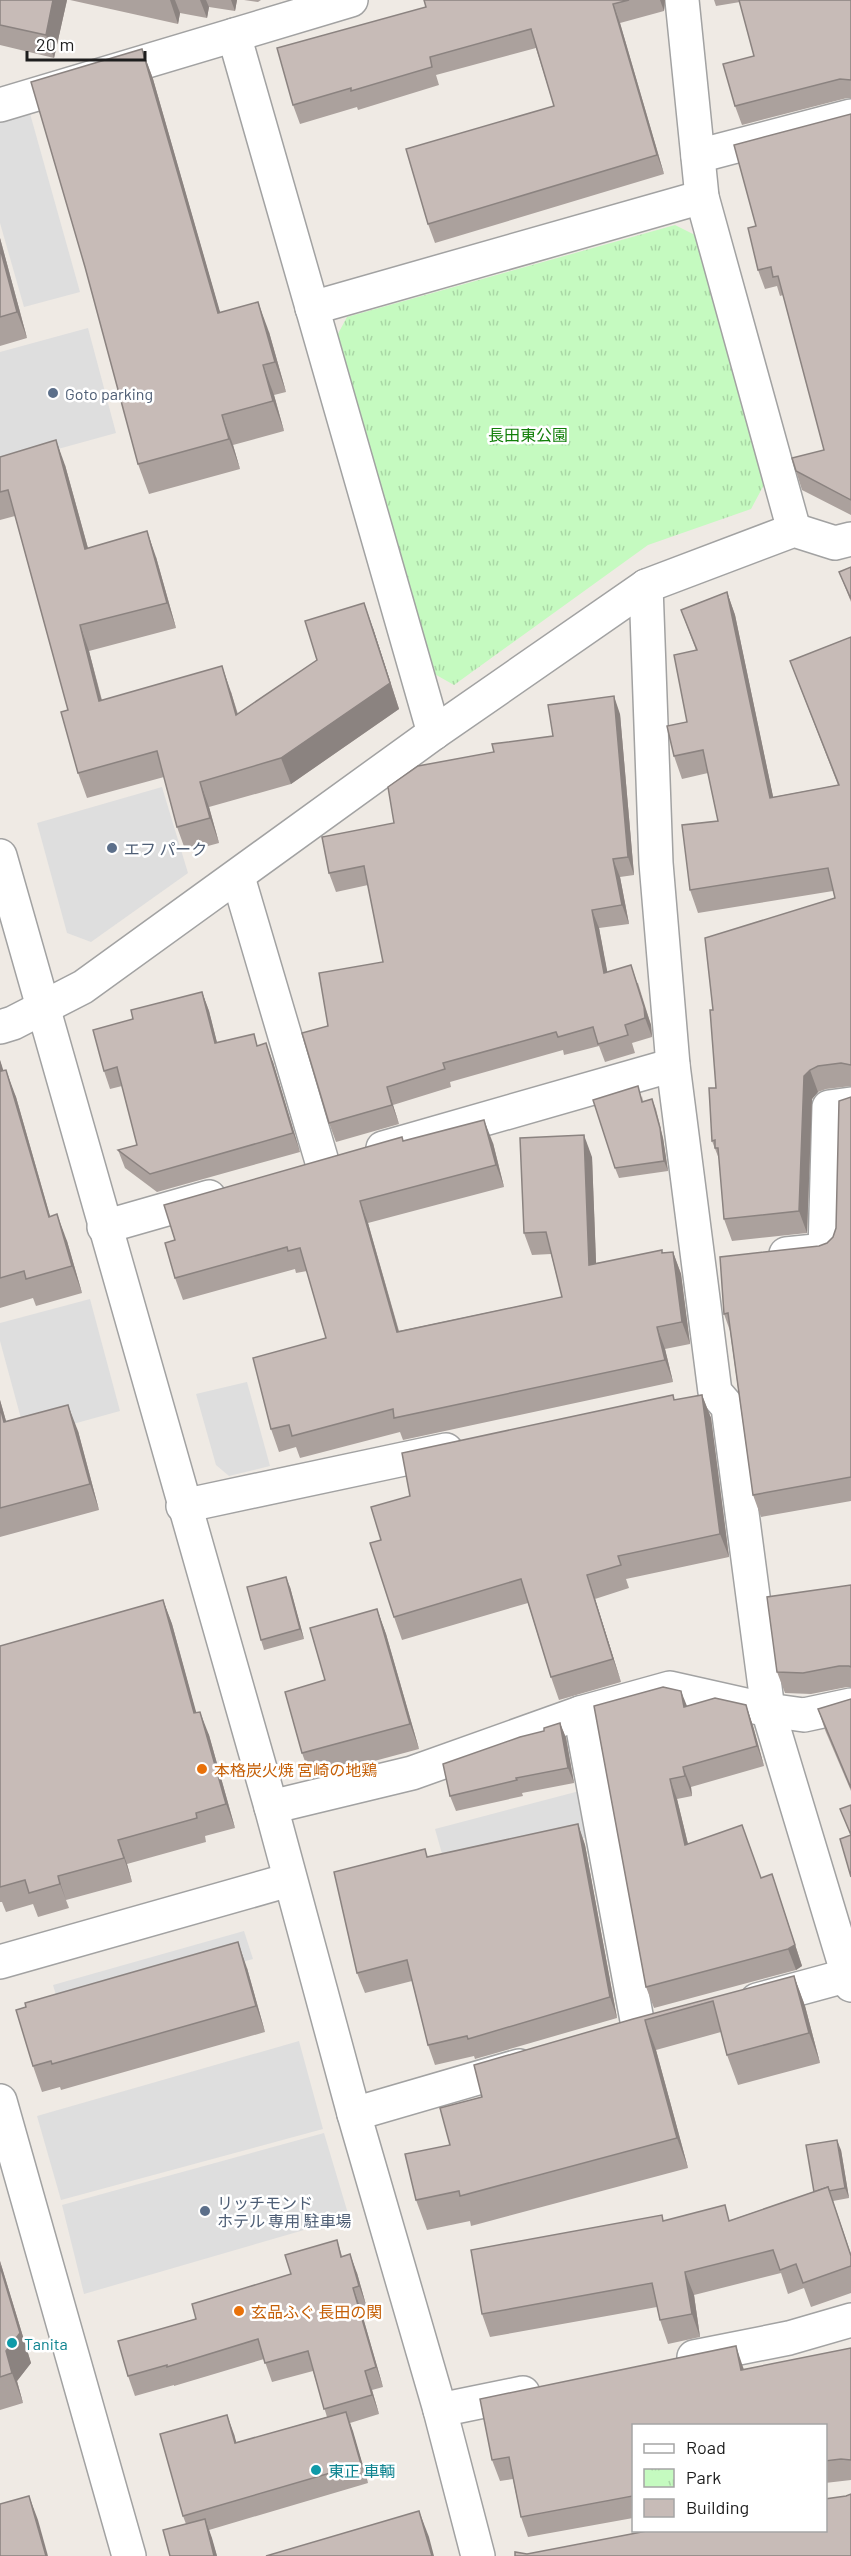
<svg xmlns="http://www.w3.org/2000/svg" width="851" height="2556" font-family="Barlow,'Noto Sans JP',sans-serif">
  <defs>
    <pattern id="park-tufts" width="24" height="20" patternUnits="userSpaceOnUse" patternTransform="scale(1.5)"><rect width="24" height="20" fill="#c5fac0"/><path d="M3 7l-1-3M5 7V3M7 7l1-3M15 17l-1-3M17 17v-4M19 17l1-3" fill="none" stroke="#a9d6a5"/></pattern>
  </defs>
  <rect width="100%" height="100%" fill="#efeae4"/>
  <!-- park -->
  <polygon fill="url(#park-tufts)" points="675,225 695,235 765,483 751,509 648,545 454,685 431,672 333,343 347,317"/>
  <!-- parking -->
  <g fill="#dedede">
    <polygon points="29,110 80,292 24,307 0,223 0,119"/>
    <polygon points="88,328 116,433 0,465 0,352"/>
    <polygon points="162,787 188,873 91,942 67,933 37,823"/>
    <polygon points="90,1299 120,1411 26,1437 0,1341 0,1323"/>
    <polygon points="247,1382 270,1466 229,1476 216,1465 196,1394"/>
    <polygon points="587,1789 594,1836 446,1868 435,1829"/>
    <polygon points="244,1931 253,1959 61,2012 53,1985"/>
    <polygon points="299,2041 323,2129 61,2200 37,2116"/>
    <polygon points="324,2133 349,2217 84,2294 62,2205"/>
  </g>
  <g fill="none" stroke-linecap="round" stroke-linejoin="round">
    <!-- minor casing -->
    <g stroke="#a2a2a2" stroke-width="36">
      <g id="minor">
        <polyline points="682,0 702,197 794,530"/>
        <polyline points="234,35 434,733"/>
        <polyline points="0,105 351,0"/>
        <polyline points="698,156 851,116"/>
        <polyline points="312,308 702,197"/>
        <polyline points="646,586 656,863 673,1065 715,1392 728,1407 768,1710 851,1985"/>
        <polyline points="0,856 271,1807 354,2114 440,2410 478,2556"/>
        <polyline points="238,877 323,1165"/>
        <polyline points="0,1027 13,1023 83,987 434,733 646,586 794,530 835,543 851,539"/>
        <polyline points="383,1148 673,1065"/>
        <polyline points="104,1227 209,1197"/>
        <polyline points="786,1254 825,1250 829,1107 851,1104"/>
        <polyline points="183,1506 446,1450"/>
        <polyline points="580,1713 639,2031"/>
        <polyline points="271,1807 412,1773 580,1713 670,1688 768,1710 804,1715 851,1705"/>
        <polyline points="0,1962 289,1880"/>
        <polyline points="757,2000 849,1975"/>
        <polyline points="0,2101 129,2556"/>
        <polyline points="354,2114 519,2066"/>
        <polyline points="694,2357 789,2338 851,2320"/>
        <polyline points="440,2410 523,2393"/>
      </g>
    </g>
    <!-- minor -->
    <use href="#minor" stroke="#fff" stroke-width="33"/>
  </g>
  <!-- wall -->
  <g fill="#aba19d">
    <polygon points="0,0 67,0 54,58 0,45"/>
    <polygon points="70,0 237,0 235,11 209,7 207,18 180,13 178,24"/>
    <polygon points="244,0 261,0 258,2"/>
    <polygon points="424,0 665,0 664,11 620,23 664,174 435,243 428,224 554,106 536,48 436,75 439,85 358,110 357,107 300,124 293,105 426,7"/>
    <polygon points="714,0 851,0 851,98 847,98 742,125 735,106 754,56 740,2 716,6"/>
    <polygon points="142,49 153,79 220,313 269,332 286,392 274,395 284,431 233,445 240,469 149,494 138,464"/>
    <polygon points="851,114 851,515 802,490 796,471 824,450 783,295 780,296 777,286 765,289 758,270 756,226"/>
    <polygon points="0,238 27,338 0,346"/>
    <polygon points="0,457 65,465 88,548 156,557 176,628 89,651 102,700 231,692 238,714 373,628 399,709 291,784 209,807 219,843 186,852 177,827 164,777 87,798 78,773 68,710 15,516 0,520"/>
    <polygon points="851,567 851,602 839,572"/>
    <polygon points="727,592 735,615 773,797 838,785 790,661 851,637 851,1086 826,1089 818,1092 812,1099 807,1233 732,1241 724,1219 719,1159 712,1141 716,1088 713,1010 835,898 833,891 698,913 690,890 718,821 708,773 682,779 674,756 687,722 696,650 681,610"/>
    <polygon points="620,714 634,875 620,877 629,924 599,928 607,972 638,983 651,1025 652,1037 632,1043 635,1053 605,1062 599,1046 564,1055 563,1050 450,1082 451,1087 393,1105 399,1124 336,1142 329,1123 328,1026 383,962 368,885 336,892 329,873 394,823 494,752 553,736"/>
    <polygon points="202,992 209,1011 217,1043 258,1046 273,1062 300,1152 157,1192 125,1168 118,1150 137,1145 122,1086 110,1089 104,1071 133,1019"/>
    <polygon points="0,1060 3,1071 16,1097 50,1216 67,1241 82,1293 36,1306 33,1298 0,1308"/>
    <polygon points="642,1096 643,1102 652,1099 656,1109 663,1138 668,1171 619,1178 615,1168"/>
    <polygon points="851,1097 851,1501 761,1517 753,1495 730,1331 724,1314 819,1246 827,1243 833,1237 836,1228"/>
    <polygon points="404,1141 493,1143 504,1187 368,1223 399,1331 562,1297 551,1254 532,1255 524,1233 592,1157 596,1263 673,1252 681,1274 690,1344 665,1349 673,1382 403,1440 400,1432 300,1458 296,1447 279,1452 271,1429 326,1338 307,1271 296,1273 295,1269 183,1300 175,1278 175,1240"/>
    <polygon points="673,1395 674,1400 702,1395 711,1418 729,1557 626,1579 629,1588 595,1599 621,1682 559,1700 551,1677 528,1603 402,1640 394,1617 381,1540 410,1496"/>
    <polygon points="0,1400 6,1421 78,1431 99,1510 0,1537"/>
    <polygon points="851,1585 851,1687 847,1687 811,1694 785,1693 777,1672"/>
    <polygon points="290,1587 304,1639 264,1650 261,1640"/>
    <polygon points="163,1600 172,1624 196,1713 209,1735 235,1828 205,1836 206,1842 127,1864 132,1882 66,1900 69,1908 38,1917 33,1904 6,1912 2,1902 0,1902 0,1646"/>
    <polygon points="377,1609 386,1634 419,1749 311,1778 302,1753 325,1680"/>
    <polygon points="851,1699 851,1791 825,1730 818,1709"/>
    <polygon points="746,1705 753,1726 764,1766 691,1787 692,1796 677,1799 688,1844 761,1878 772,1874 802,1966 796,1970 654,2008 646,1987 594,1706 687,1706"/>
    <polygon points="560,1723 566,1738 574,1783 522,1793 523,1796 456,1811 450,1796 544,1731"/>
    <polygon points="578,1824 585,1845 617,2018 475,2059 474,2056 435,2065 428,2045 412,1981 365,1993 357,1973 428,1857"/>
    <polygon points="247,1968 265,2032 61,2090 60,2087 42,2092 33,2066"/>
    <polygon points="794,1976 805,2006 820,2063 738,2085 727,2055 721,2032 656,2050 688,2168 471,2226 470,2221 427,2230 416,2200 450,2145 482,2097 474,2065"/>
    <polygon points="841,2150 849,2198 833,2201 851,2254 851,2293 811,2307 804,2288 788,2294 781,2273 694,2295 700,2337 668,2344 660,2320 657,2307 490,2337 482,2314 664,2221 731,2220 814,2192"/>
    <polygon points="337,2240 342,2256 357,2273 366,2305 360,2307 383,2387 372,2390 379,2414 350,2423 368,2483 209,2530 217,2556 170,2556 186,2524 183,2516 234,2434 236,2443 327,2417 313,2371 272,2382 264,2359 174,2386 174,2385 135,2396 128,2376 196,2319 291,2274"/>
    <polygon points="0,2261 31,2363 17,2381 23,2403 0,2410"/>
    <polygon points="851,2348 851,2480 825,2483 825,2426 633,2426 633,2518 528,2537 521,2517 513,2479 500,2481 492,2460 743,2367 744,2370"/>
  </g>
  <!-- shaded-wall -->
  <g fill="#8b8380">
    <polygon points="53,0 67,0 54,58 46,35"/>
    <polygon points="170,0 175,0 180,13 178,24"/>
    <polygon points="200,0 206,0 209,7 207,18"/>
    <polygon points="231,0 237,0 235,11"/>
    <polygon points="660,0 665,0 664,11"/>
    <polygon points="613,4 620,23 664,174 657,155"/>
    <polygon points="142,49 153,79 229,343 218,313"/>
    <polygon points="0,238 27,338 17,312 0,248"/>
    <polygon points="258,302 269,332 286,392 275,362"/>
    <polygon points="263,365 274,395 284,431 273,401"/>
    <polygon points="222,415 233,445 240,469 229,439"/>
    <polygon points="56,440 65,465 95,574 85,549"/>
    <polygon points="147,531 156,557 176,628 167,603"/>
    <polygon points="727,592 735,615 778,820 770,798"/>
    <polygon points="364,603 373,628 399,709 291,784 281,758"/>
    <polygon points="80,625 89,651 108,726 99,701"/>
    <polygon points="222,666 231,692 245,741 236,715"/>
    <polygon points="614,696 620,714 634,875 628,857"/>
    <polygon points="200,782 209,807 219,843 210,818"/>
    <polygon points="613,859 620,877 629,924 622,905"/>
    <polygon points="592,910 599,928 611,991 604,973"/>
    <polygon points="631,965 651,1025 652,1037 645,1018"/>
    <polygon points="202,992 209,1011 222,1062 215,1043"/>
    <polygon points="266,1043 273,1062 300,1152 293,1133"/>
    <polygon points="0,1060 2,1066 11,1098 0,1066"/>
    <polygon points="6,1070 16,1097 58,1244 49,1217"/>
    <polygon points="810,1070 818,1092 812,1099 807,1233 799,1211 804,1076"/>
    <polygon points="387,1087 393,1105 399,1124 392,1105"/>
    <polygon points="652,1099 663,1138 668,1171 664,1161"/>
    <polygon points="484,1120 493,1143 504,1187 496,1165"/>
    <polygon points="584,1135 592,1157 597,1287 589,1265"/>
    <polygon points="360,1201 368,1223 405,1354 397,1332"/>
    <polygon points="57,1214 67,1241 82,1293 72,1266"/>
    <polygon points="673,1252 681,1274 690,1344 682,1322"/>
    <polygon points="657,1327 665,1349 673,1382 665,1360"/>
    <polygon points="702,1395 711,1418 729,1557 720,1534"/>
    <polygon points="0,1400 14,1449 4,1422 0,1407"/>
    <polygon points="68,1405 78,1431 99,1510 90,1484"/>
    <polygon points="587,1575 595,1599 621,1682 613,1659"/>
    <polygon points="286,1577 290,1587 304,1639 300,1629"/>
    <polygon points="163,1600 172,1624 203,1737 194,1713"/>
    <polygon points="377,1609 386,1634 419,1749 410,1724"/>
    <polygon points="681,1691 689,1711 684,1707"/>
    <polygon points="746,1705 753,1726 764,1766 757,1746"/>
    <polygon points="200,1712 209,1735 235,1828 226,1804"/>
    <polygon points="560,1723 566,1738 574,1783 568,1768"/>
    <polygon points="683,1767 691,1787 692,1796 685,1776"/>
    <polygon points="670,1779 677,1799 693,1865 685,1845"/>
    <polygon points="578,1824 585,1845 617,2018 610,1997"/>
    <polygon points="118,1840 127,1864 132,1882"/>
    <polygon points="772,1874 802,1966 796,1970 788,1949"/>
    <polygon points="58,1876 66,1900 69,1908 60,1884"/>
    <polygon points="238,1942 247,1968 265,2032 256,2006"/>
    <polygon points="794,1976 805,2006 820,2063 809,2033"/>
    <polygon points="645,2020 656,2050 688,2168 677,2138"/>
    <polygon points="837,2140 841,2150 849,2198 845,2188"/>
    <polygon points="350,2254 357,2273 366,2305 359,2286"/>
    <polygon points="0,2261 31,2363 17,2381 23,2403 12,2373 6,2351"/>
    <polygon points="685,2272 694,2295 700,2337 692,2314"/>
    <polygon points="353,2288 360,2307 383,2387 376,2367"/>
    <polygon points="736,2346 743,2367 748,2391 741,2370"/>
    <polygon points="365,2371 372,2390 379,2414 372,2395"/>
    <polygon points="346,2412 353,2431 368,2483 361,2464"/>
    <polygon points="227,2415 234,2434 242,2463 235,2443"/>
    <polygon points="29,2496 38,2520 48,2556 46,2556"/>
    <polygon points="419,2511 429,2537 434,2556 432,2556"/>
    <polygon points="205,2519 212,2538 217,2556 214,2556"/>
  </g>
  <!-- building -->
  <g fill="#c7bbb7" stroke="#8b8380" stroke-width="1.5">
    <polygon points="0,0 53,0 46,35 0,25"/>
    <polygon points="424,0 629,0 613,4 657,155 428,224 406,149 554,106 531,29 430,57 432,67 351,91 351,88 293,105 277,48 426,7"/>
    <polygon points="739,0 851,0 851,80 840,79 735,106 723,64 754,56"/>
    <polygon points="142,49 218,313 258,302 275,362 263,365 273,401 222,415 229,439 138,464 85,267 31,82"/>
    <polygon points="851,114 851,500 796,471 792,458 824,450 778,276 773,277 771,267 758,270 748,228 756,226 734,145"/>
    <polygon points="0,248 17,312 0,317"/>
    <polygon points="56,440 85,549 147,531 167,603 80,625 99,701 222,666 236,715 317,660 305,621 364,603 390,683 281,758 200,782 210,818 177,827 157,751 78,773 61,712 68,710 8,490 0,492 0,457"/>
    <polygon points="851,567 851,599 839,572"/>
    <polygon points="727,592 770,798 839,785 790,661 851,637 851,1065 841,1063 818,1066 810,1070 804,1076 799,1211 724,1219 718,1148 715,1148 715,1140 712,1141 709,1088 716,1088 710,1010 713,1010 705,938 835,898 828,868 690,890 682,825 718,821 703,750 674,756 667,726 687,722 674,655 697,650 681,610"/>
    <polygon points="614,696 628,857 613,859 622,905 592,910 604,973 631,965 644,1007 645,1018 625,1025 628,1035 598,1044 593,1027 558,1037 556,1032 443,1063 445,1069 387,1087 392,1105 329,1123 302,1033 328,1026 319,973 383,962 364,866 329,873 322,837 394,823 388,787 418,766 494,752 492,744 553,736 548,705"/>
    <polygon points="202,992 215,1043 254,1034 257,1046 266,1043 293,1133 150,1174 118,1150 137,1145 117,1067 104,1071 93,1030 133,1019 131,1010"/>
    <polygon points="0,1066 1,1071 6,1070 49,1217 57,1214 72,1266 26,1279 24,1271 0,1278"/>
    <polygon points="638,1086 642,1102 652,1099 660,1128 664,1161 615,1168 593,1100"/>
    <polygon points="851,1097 851,1477 753,1495 728,1313 724,1314 720,1257 819,1246 827,1243 833,1237 836,1228 839,1101"/>
    <polygon points="484,1120 496,1165 360,1201 397,1332 562,1297 546,1232 524,1233 520,1138 584,1135 589,1265 662,1250 662,1253 673,1252 682,1322 657,1327 665,1360 394,1418 393,1409 292,1436 289,1425 271,1429 253,1358 326,1338 300,1248 288,1251 287,1247 175,1278 165,1243 175,1240 164,1205 402,1137 403,1141"/>
    <polygon points="673,1395 674,1400 702,1395 720,1534 618,1556 621,1565 587,1575 613,1659 551,1677 521,1579 394,1617 370,1543 381,1540 371,1507 410,1496 402,1453"/>
    <polygon points="68,1405 90,1484 0,1508 0,1407 4,1422"/>
    <polygon points="286,1577 300,1629 261,1640 247,1587"/>
    <polygon points="851,1585 851,1667 849,1666 839,1666 803,1673 777,1672 767,1597"/>
    <polygon points="163,1600 194,1713 200,1712 226,1804 196,1813 197,1818 118,1840 124,1858 58,1876 60,1884 29,1893 25,1880 0,1887 0,1646"/>
    <polygon points="377,1609 410,1724 302,1753 285,1692 325,1680 310,1628"/>
    <polygon points="663,1687 681,1691 684,1707 715,1698 746,1705 757,1746 683,1767 685,1776 670,1779 685,1845 742,1825 761,1878 772,1874 795,1945 788,1949 646,1987 594,1706"/>
    <polygon points="851,1699 851,1788 818,1709"/>
    <polygon points="560,1723 568,1768 516,1778 517,1780 450,1796 443,1764 520,1737 544,1731 544,1728"/>
    <polygon points="851,1805 851,1835 840,1809"/>
    <polygon points="578,1824 610,1997 468,2039 467,2036 428,2045 407,1960 357,1973 334,1872 425,1849 427,1857"/>
    <polygon points="851,1835 851,1877 840,1839"/>
    <polygon points="238,1942 256,2006 52,2064 51,2061 33,2066 16,2010 26,2007 25,2003"/>
    <polygon points="794,1976 809,2033 727,2055 713,2001 645,2020 677,2138 460,2196 459,2191 416,2200 405,2154 450,2145 440,2108 482,2097 474,2065 633,2019"/>
    <polygon points="837,2140 845,2188 829,2191 828,2187 814,2192 806,2145"/>
    <polygon points="828,2187 851,2256 851,2266 803,2283 796,2264 780,2270 773,2250 685,2272 692,2314 660,2320 652,2283 482,2314 471,2250 662,2215 663,2221 725,2205 729,2221"/>
    <polygon points="337,2240 341,2257 350,2254 359,2286 353,2288 376,2367 365,2371 372,2395 324,2409 308,2351 265,2363 258,2339 167,2367 167,2365 128,2376 118,2341 196,2319 192,2304 291,2274 285,2255"/>
    <polygon points="0,2266 20,2333 6,2351 12,2373 0,2377"/>
    <polygon points="736,2346 741,2370 851,2348 851,2460 841,2459 825,2461 825,2426 633,2426 633,2496 521,2517 509,2457 492,2460 480,2399"/>
    <polygon points="346,2412 361,2464 183,2516 160,2434 227,2415 235,2443"/>
    <polygon points="851,2494 851,2556 515,2556 515,2552 527,2554 652,2530 825,2530 825,2499 846,2496"/>
    <polygon points="29,2496 46,2556 0,2556 0,2504"/>
    <polygon points="419,2511 432,2556 266,2556"/>
    <polygon points="205,2519 214,2556 170,2556 163,2530"/>
  </g>
  <!-- markers -->
  <g fill="#5c6f8a" stroke="#fff" stroke-width="2">
    <circle cx="53" cy="393" r="6"/>
    <circle cx="112" cy="848" r="6"/>
    <circle cx="205" cy="2211" r="6"/>
  </g>
  <g fill="#e8710a" stroke="#fff" stroke-width="2">
    <circle cx="202" cy="1769" r="6"/>
    <circle cx="239" cy="2311" r="6"/>
  </g>
  <g fill="#0f9aa8" stroke="#fff" stroke-width="2">
    <circle cx="12" cy="2343" r="6"/>
    <circle cx="316" cy="2470" r="6"/>
  </g>
  <g text-anchor="middle" dominant-baseline="central" stroke-width="5" stroke-linejoin="round" paint-order="stroke">
    <!-- service labels -->
    <g font-size="16" fill="#4e5e75" stroke="#fff" text-anchor="start">
      <text x="65" y="393">Goto parking</text>
      <text x="124" y="848">エフ パーク</text>
      <text x="217" y="2202">リッチモンド<tspan x="217" dy="18">ホテル 専用 駐車場</tspan></text>
    </g>
    <!-- park labels -->
    <g font-size="16" fill="#127f09" stroke="#fff">
      <text x="528" y="434">長田東公園</text>
    </g>
    <!-- food labels -->
    <g font-size="16" fill="#c56008" stroke="#fff" text-anchor="start">
      <text x="214" y="1769">本格炭火焼 宮崎の地鶏</text>
      <text x="251" y="2311">玄品ふぐ 長田の関</text>
    </g>
    <!-- culture labels -->
    <g font-size="16" fill="#0d838f" stroke="#fff" text-anchor="start">
      <text x="24" y="2343">Tanita</text>
      <text x="328" y="2470">東正 車輌</text>
    </g>
  </g>
  <!-- legend -->
  <rect x="632" y="2424" width="195" height="108" fill="#ffffff" stroke="#a5a5a5" stroke-width="1.5"/>
  <rect x="644" y="2444" width="30" height="9" fill="#ffffff" stroke="#a5a5a5" stroke-width="1.5"/>
  <text x="686" y="2454" font-size="18" fill="#1e1e1e">Road</text>
  <rect x="644" y="2469" width="30" height="18" fill="url(#park-tufts)" stroke="#a5a5a5" stroke-width="1.5"/>
  <text x="686" y="2484" font-size="18" fill="#1e1e1e">Park</text>
  <rect x="644" y="2499" width="30" height="18" fill="#c7bbb7" stroke="#a5a5a5" stroke-width="1.5"/>
  <text x="686" y="2514" font-size="18" fill="#1e1e1e">Building</text>
  <!-- scale -->
  <path d="M27 51v9h118v-9" fill="none" stroke="#1e1e1e" stroke-width="3"/>
  <text x="36" y="51" font-size="18" fill="#1e1e1e" stroke="#ffffff" stroke-width="4.5" paint-order="stroke">20 m</text>
</svg>
